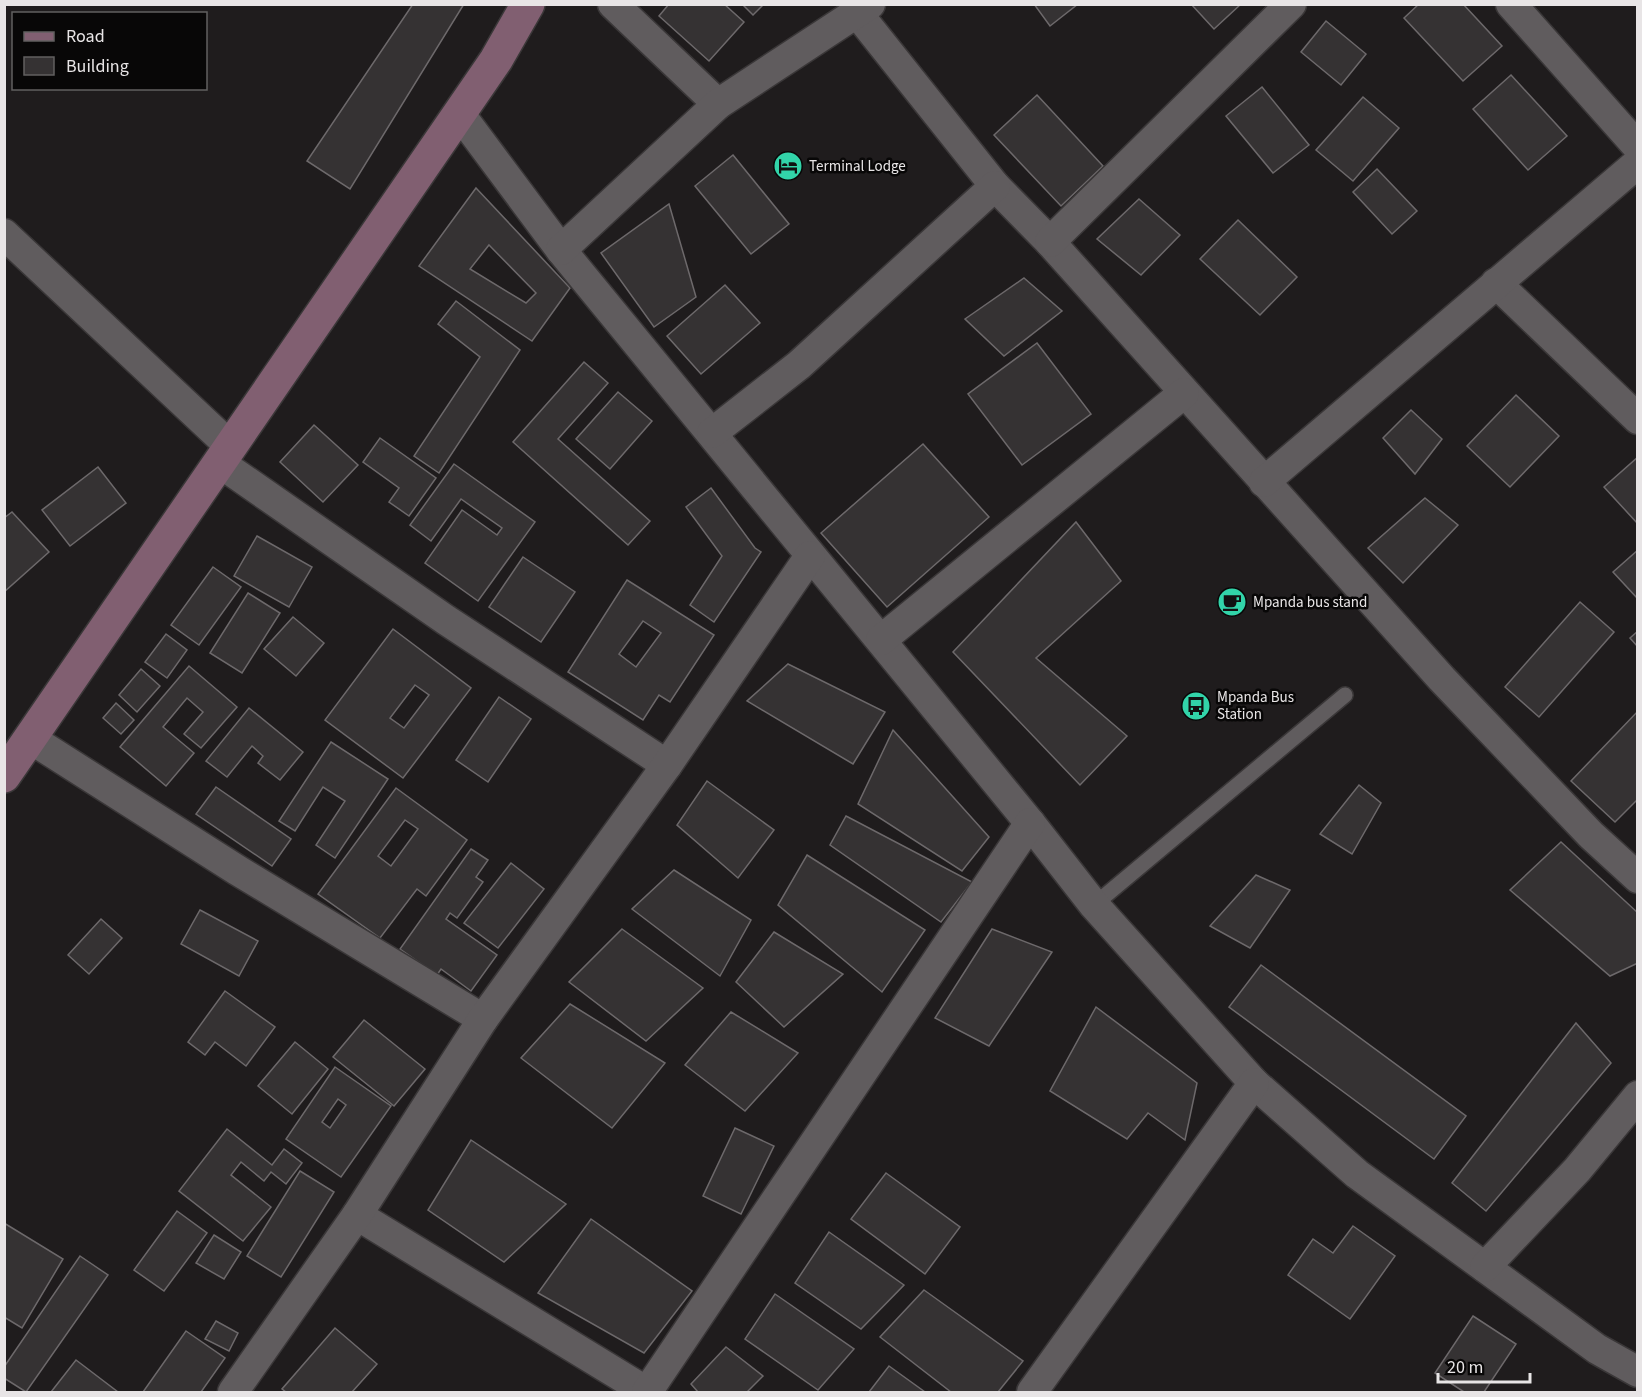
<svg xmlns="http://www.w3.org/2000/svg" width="1642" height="1397" font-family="'Source Sans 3',sans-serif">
  <rect width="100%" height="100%" fill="#1f1c1d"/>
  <!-- building -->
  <g fill="#353233" stroke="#6d696b" stroke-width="1.5" fill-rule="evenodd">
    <polygon points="413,4 464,4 350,189 307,161"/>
    <polygon points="669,4 724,4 744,22 709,61 659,16"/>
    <polygon points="742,4 764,4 753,15"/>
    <polygon points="1034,4 1078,4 1050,26"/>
    <polygon points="1191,4 1241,4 1214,29"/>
    <polygon points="1419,4 1463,4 1502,46 1463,81 1404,18"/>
    <polygon points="1326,21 1366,54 1341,85 1301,52"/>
    <polygon points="1511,75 1567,136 1528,170 1473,109"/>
    <polygon points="1262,87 1309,145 1273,173 1226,116"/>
    <polygon points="1037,95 1103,166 1061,206 994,135"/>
    <polygon points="1363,97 1399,128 1353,181 1316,150"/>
    <polygon points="733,155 789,224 751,254 695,186"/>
    <polygon points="1377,169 1417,211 1392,234 1353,192"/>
    <path d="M476,188l94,100 -38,53 -113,-75zM489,245l47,48 -10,10 -56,-34z"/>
    <polygon points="1139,199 1180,235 1141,275 1097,239"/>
    <polygon points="669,204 696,297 654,327 601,253"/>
    <polygon points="1238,220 1297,277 1260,315 1200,259"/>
    <polygon points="1024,278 1062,311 1004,356 965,319"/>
    <polygon points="725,285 760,323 701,374 667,336"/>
    <polygon points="456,301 520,350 439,473 414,456 480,357 438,324"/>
    <polygon points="1037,343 1091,414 1022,465 968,394"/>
    <polygon points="584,362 608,383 558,439 650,521 628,545 513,442"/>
    <polygon points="618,392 652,421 610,469 576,439"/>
    <polygon points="1516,395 1559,436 1510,487 1467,446"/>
    <polygon points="1411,410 1442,439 1415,474 1383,438"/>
    <polygon points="314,425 358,465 323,502 280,462"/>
    <polygon points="380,438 436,478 409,516 389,502 399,488 363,462"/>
    <polygon points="923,444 989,517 887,607 821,533"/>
    <polygon points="1638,457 1638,524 1604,487"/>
    <polygon points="454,464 535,522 478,601 425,563 462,510 497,535 502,528 461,499 431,541 410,525"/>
    <polygon points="98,467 126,503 70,546 42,510"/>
    <polygon points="711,488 755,548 761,552 714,622 690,605 722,556 686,507"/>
    <polygon points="1425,498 1458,525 1403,583 1368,548"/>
    <polygon points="12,512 49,552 4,592 4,518"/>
    <polygon points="1076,522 1121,581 1036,658 1127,736 1080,785 953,652"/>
    <polygon points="257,536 312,567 289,607 234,576"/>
    <polygon points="1638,550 1638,599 1613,572"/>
    <polygon points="523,557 575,592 541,642 489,607"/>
    <polygon points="213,567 241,587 199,645 171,625"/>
    <path d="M627,580l87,55 -44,67 -11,-7 -16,25 -75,-48zM643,621l18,12 -25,34 -17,-13z"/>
    <polygon points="248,593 280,613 242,673 210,653"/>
    <polygon points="1580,602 1614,632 1539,717 1505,687"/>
    <polygon points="293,617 324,643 296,676 264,649"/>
    <path d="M393,629l78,59 -68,90 -78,-58zM415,685l14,10 -25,33 -14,-10z"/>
    <polygon points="1638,631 1638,647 1630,638"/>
    <polygon points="166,634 187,650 167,678 145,662"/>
    <polygon points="788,664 885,712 853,764 747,701"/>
    <polygon points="189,666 237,707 201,748 184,734 203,712 187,698 163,727 194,753 166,786 120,747"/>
    <polygon points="141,669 160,686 137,712 119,695"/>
    <polygon points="499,697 531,719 488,782 456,760"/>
    <polygon points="116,703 134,720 121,734 103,718"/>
    <polygon points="249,708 303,752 280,780 258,763 263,756 252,746 227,777 206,761"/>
    <polygon points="1638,711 1638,799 1615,822 1571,781"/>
    <polygon points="893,730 989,837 962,871 858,804"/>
    <polygon points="331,742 388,779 335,858 316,845 345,801 323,787 295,831 279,821"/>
    <polygon points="707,781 774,830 738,878 677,825"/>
    <polygon points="1359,785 1381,803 1352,854 1320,834"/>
    <polygon points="216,787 291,839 272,866 196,814"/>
    <path d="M396,788l71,52 -41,56 -9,-7 -37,49 -62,-44zM405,820l13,9 -27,37 -13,-10z"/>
    <polygon points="846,816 972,882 941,922 830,845"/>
    <polygon points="1561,842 1638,913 1638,963 1610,976 1510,890"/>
    <polygon points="471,849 488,860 476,877 483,882 457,918 450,913 446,919 497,955 471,991 441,969 437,975 400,949"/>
    <polygon points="807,855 925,930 882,992 778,905"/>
    <polygon points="511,863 544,889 498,948 464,923"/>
    <polygon points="674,870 751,920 720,976 632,909"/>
    <polygon points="1256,875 1290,890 1250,948 1210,926"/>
    <polygon points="200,910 258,941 239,976 181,944"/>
    <polygon points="101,919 122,938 89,974 68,955"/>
    <polygon points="622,929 703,988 646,1041 569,982"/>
    <polygon points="992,929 1052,952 989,1046 935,1018"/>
    <polygon points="774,932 843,974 784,1027 736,982"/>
    <polygon points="1261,965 1466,1116 1434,1159 1229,1007"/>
    <polygon points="225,991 275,1027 246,1066 215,1042 205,1055 188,1042"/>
    <polygon points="570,1004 665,1063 612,1128 521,1058"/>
    <polygon points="1096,1007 1197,1083 1185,1140 1148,1113 1127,1139 1050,1091"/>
    <polygon points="731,1012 798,1053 745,1111 685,1065"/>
    <polygon points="364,1020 425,1069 394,1106 333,1057"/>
    <polygon points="1576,1023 1611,1063 1486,1211 1452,1183"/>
    <polygon points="295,1042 328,1069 292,1114 258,1086"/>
    <path d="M335,1067l56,39 -50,71 -55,-38zM338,1099l8,6 -16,23 -8,-6z"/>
    <polygon points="735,1128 774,1146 741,1214 703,1196"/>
    <polygon points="227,1129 272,1165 284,1149 302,1163 286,1184 271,1172 264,1181 241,1162 231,1175 271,1207 243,1241 179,1191"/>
    <polygon points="471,1140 566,1204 504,1262 428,1210"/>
    <polygon points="300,1171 334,1192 281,1277 247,1256"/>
    <polygon points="886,1173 960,1227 925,1274 851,1219"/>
    <polygon points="177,1211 207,1233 164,1291 134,1270"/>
    <polygon points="591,1219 692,1291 644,1353 538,1293"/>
    <polygon points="4,1223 63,1259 22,1328 4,1317"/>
    <polygon points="1353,1226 1395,1256 1350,1319 1288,1275 1313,1239 1333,1253"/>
    <polygon points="829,1232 904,1285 861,1329 795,1283"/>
    <polygon points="214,1235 241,1252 224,1279 196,1263"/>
    <polygon points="80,1256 108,1275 26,1392 4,1378 4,1367"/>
    <polygon points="924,1290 1023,1361 998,1392 951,1392 880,1337"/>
    <polygon points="775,1294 854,1349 818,1390 745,1339"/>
    <polygon points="1473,1316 1516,1344 1484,1392 1464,1392 1435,1373"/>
    <polygon points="216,1321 238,1333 229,1351 205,1339"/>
    <polygon points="335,1328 377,1364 352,1392 286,1392 282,1389"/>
    <polygon points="186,1331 225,1358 201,1392 143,1392"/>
    <polygon points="726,1347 763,1376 747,1392 698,1392 691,1384"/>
    <polygon points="76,1360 118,1392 51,1392"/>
    <polygon points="889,1366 925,1392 869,1392"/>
  </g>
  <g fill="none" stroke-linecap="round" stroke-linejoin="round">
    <!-- lane casing -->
    <g stroke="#3a3738" stroke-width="18">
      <polyline id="lane" points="1094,905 1345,695"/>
    </g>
    <!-- street casing -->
    <g stroke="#3a3738" stroke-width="33">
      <g id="street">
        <polyline points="613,4 718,104"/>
        <polyline points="1511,4 1638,147"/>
        <polyline points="858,14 995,186 1050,242 1442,679 1591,835 1638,878"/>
        <polyline points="459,113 561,250 1030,823 1094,905 1254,1083 1357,1174 1597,1349 1638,1372"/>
        <polyline points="4,234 231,447"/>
        <polyline points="1050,242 1291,4"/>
        <polyline points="561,250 718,104 870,4"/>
        <polyline points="1496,283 1638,419"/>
        <polyline points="712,433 799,365 995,186"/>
        <polyline points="220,463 446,620 667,765"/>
        <polyline points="1264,482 1638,163"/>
        <polyline points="881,640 1184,393"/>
        <polyline points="31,739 237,870 483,1019"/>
        <polyline points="357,1215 647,1392"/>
        <polyline points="1485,1267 1577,1170 1638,1096"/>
        <polyline points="233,1392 357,1215 483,1019 667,765 810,556"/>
        <polyline points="647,1392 1030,823"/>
        <polyline points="1032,1392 1254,1083"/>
      </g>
    </g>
    <!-- secondary casing -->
    <g stroke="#3a3738" stroke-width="36">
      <polyline id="secondary" points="4,776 496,60 528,4"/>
    </g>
    <!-- lane -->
    <use href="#lane" stroke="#605c5e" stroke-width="15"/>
    <!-- street -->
    <use href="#street" stroke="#605c5e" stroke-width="30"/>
    <!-- secondary -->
    <use href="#secondary" stroke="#815f71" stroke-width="33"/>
  </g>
  <!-- icons -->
  <defs>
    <g id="hotel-disc" transform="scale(1.5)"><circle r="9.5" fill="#32d4a9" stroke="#080707"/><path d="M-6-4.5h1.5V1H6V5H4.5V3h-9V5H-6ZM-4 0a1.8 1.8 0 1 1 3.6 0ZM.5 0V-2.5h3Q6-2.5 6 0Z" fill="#111"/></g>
    <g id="cafe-disc" transform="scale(1.5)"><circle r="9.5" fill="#32d4a9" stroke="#080707"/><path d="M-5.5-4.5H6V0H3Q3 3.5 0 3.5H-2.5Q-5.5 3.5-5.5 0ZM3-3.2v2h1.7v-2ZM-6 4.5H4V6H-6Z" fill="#111"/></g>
    <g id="bus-disc" transform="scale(1.5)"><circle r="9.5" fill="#32d4a9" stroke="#080707"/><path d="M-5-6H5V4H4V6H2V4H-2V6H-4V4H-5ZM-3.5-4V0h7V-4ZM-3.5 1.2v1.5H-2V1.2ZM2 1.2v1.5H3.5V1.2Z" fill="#111"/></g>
  </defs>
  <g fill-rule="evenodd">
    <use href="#hotel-disc" x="788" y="166"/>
    <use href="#cafe-disc" x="1232" y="602"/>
    <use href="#bus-disc" x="1196" y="706"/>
  </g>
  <g text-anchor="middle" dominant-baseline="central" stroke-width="5" stroke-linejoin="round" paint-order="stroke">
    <!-- poi labels -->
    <g font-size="15" fill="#e8e5e6" stroke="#080707" text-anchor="start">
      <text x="809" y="166">Terminal Lodge</text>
      <text x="1253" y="602">Mpanda bus stand</text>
      <text x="1217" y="697">Mpanda Bus<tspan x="1217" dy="17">Station</tspan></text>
    </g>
  </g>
  <!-- border -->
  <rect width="1642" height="1397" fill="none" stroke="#e8e5e6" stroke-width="12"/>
  <!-- legend -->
  <rect x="12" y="12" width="195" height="78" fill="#080707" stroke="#626060" stroke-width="1.5"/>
  <rect x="24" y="32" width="30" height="9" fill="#815f71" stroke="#626060" stroke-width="1.5"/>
  <text x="66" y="42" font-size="18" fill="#e8e5e6">Road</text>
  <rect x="24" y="57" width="30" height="18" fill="#353233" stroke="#626060" stroke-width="1.5"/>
  <text x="66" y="72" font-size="18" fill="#e8e5e6">Building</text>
  <!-- scale -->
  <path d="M1438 1373v9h92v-9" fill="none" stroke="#e8e5e6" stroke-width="3"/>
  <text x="1447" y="1373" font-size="18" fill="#e8e5e6" stroke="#080707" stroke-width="4.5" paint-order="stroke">20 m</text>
</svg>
